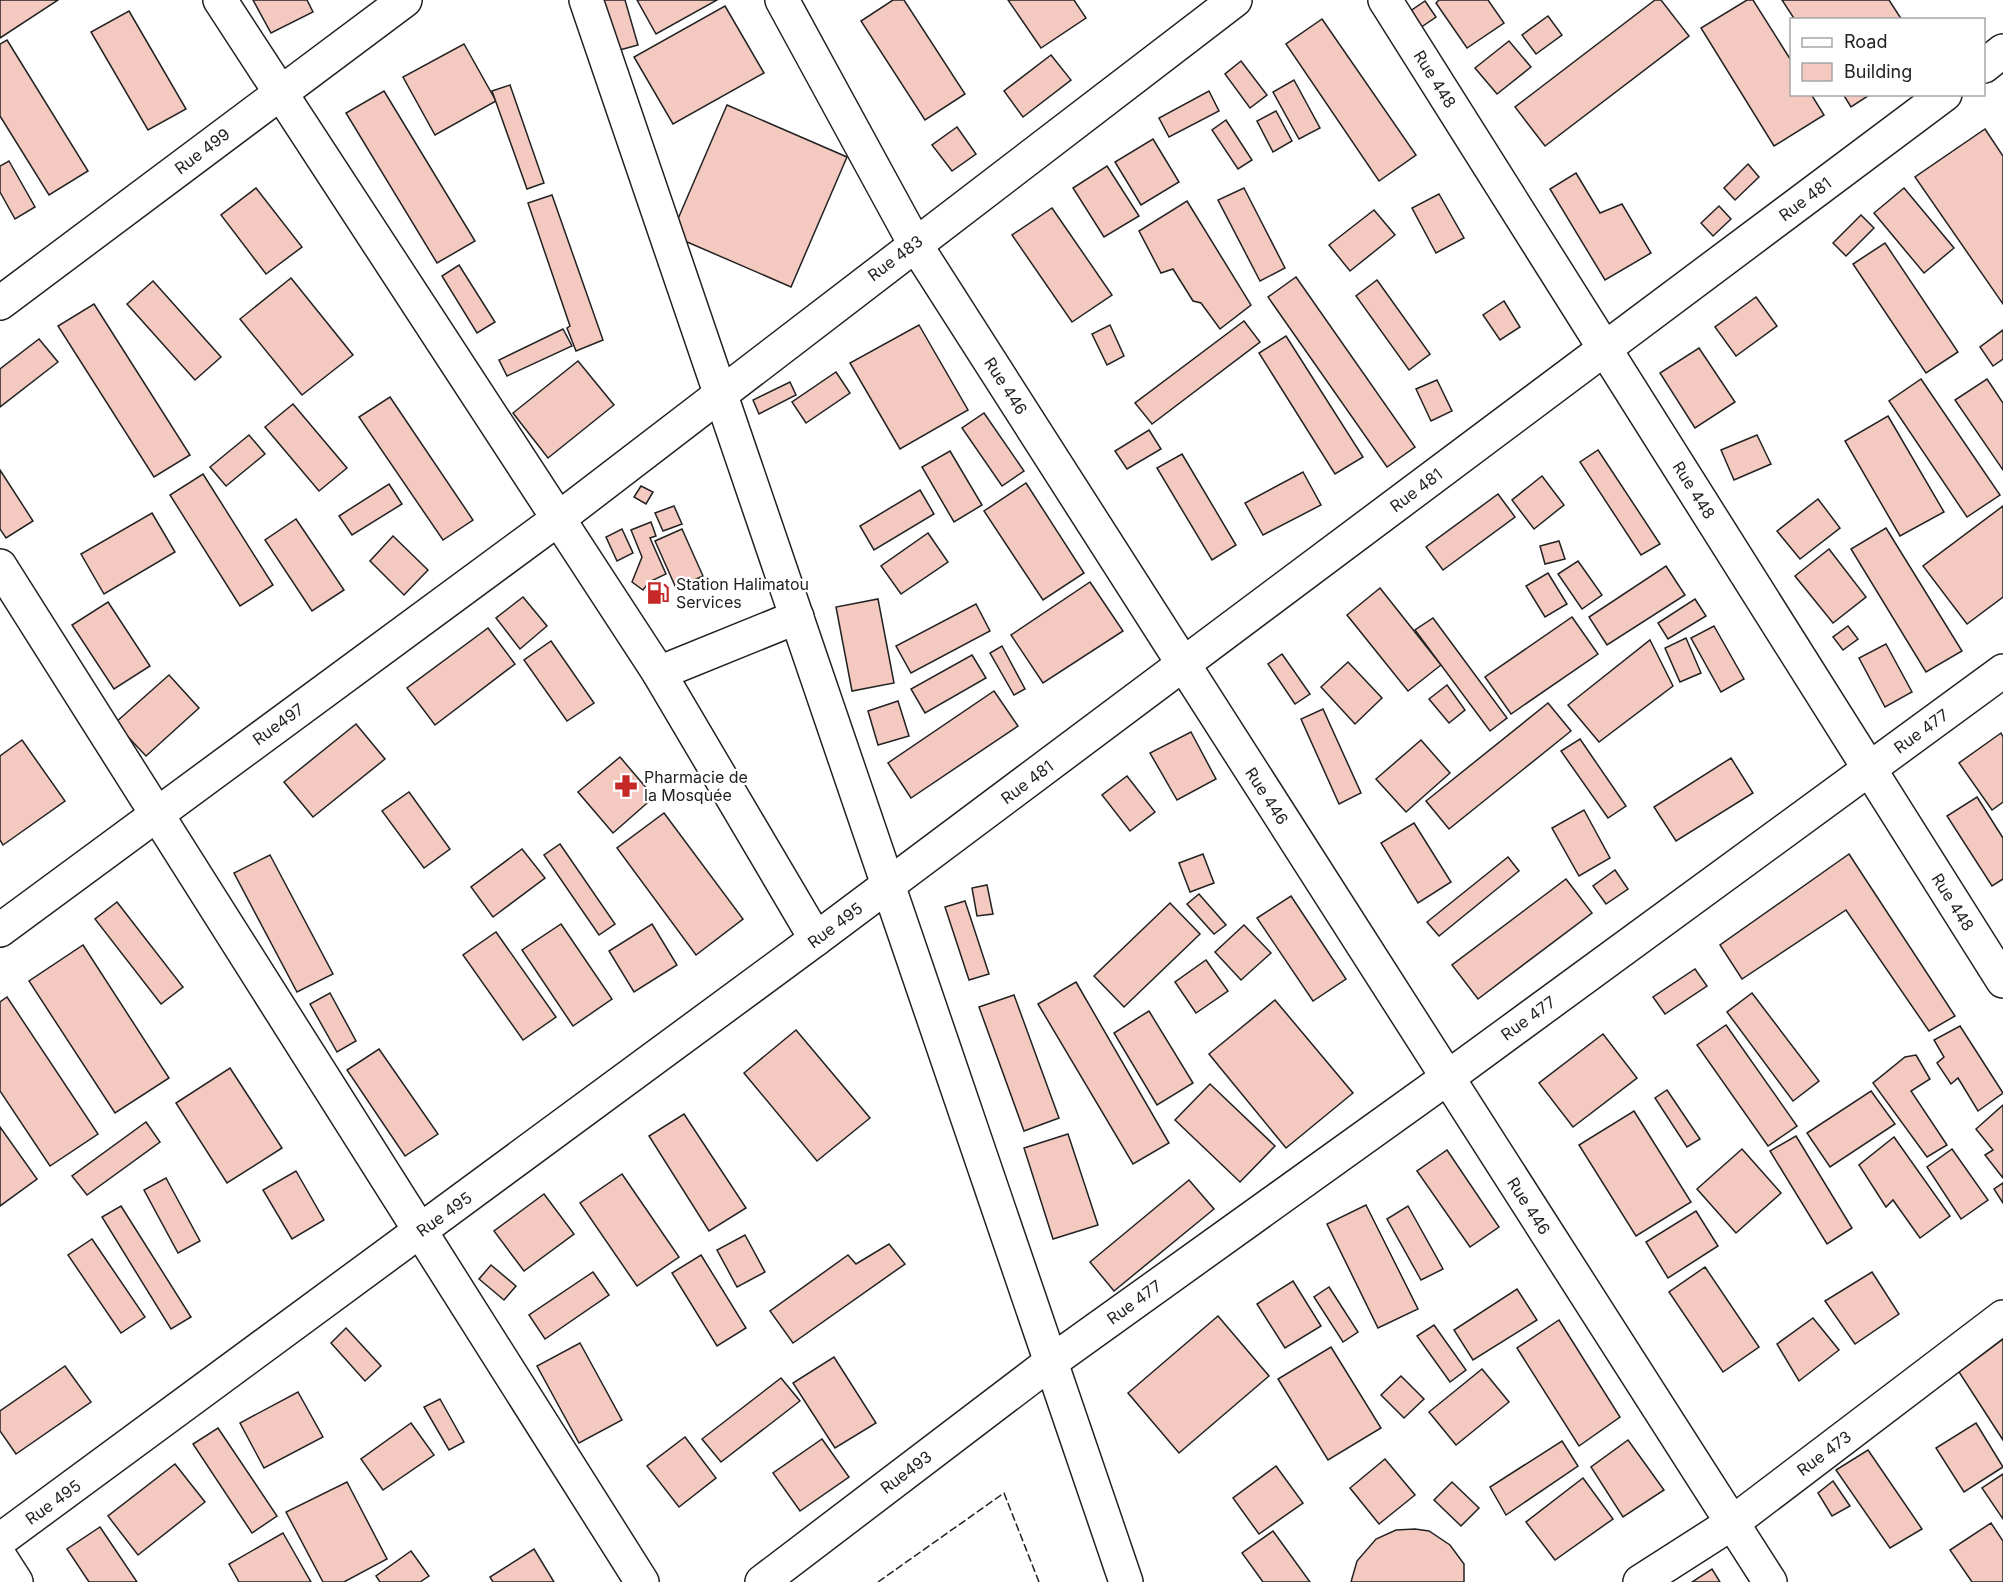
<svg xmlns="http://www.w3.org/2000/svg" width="2003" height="1582" font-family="Inter,sans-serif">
  <rect width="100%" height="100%" fill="#fff"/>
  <!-- building -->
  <g fill="#f3c9c0" stroke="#222" stroke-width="1.5">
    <polygon points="0,0 58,0 0,38"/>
    <polygon points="253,0 307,0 313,12 271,33"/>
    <polygon points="601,0 625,0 638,45 616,51"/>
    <polygon points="637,0 717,0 656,34"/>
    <polygon points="893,0 904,0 965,94 925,120 861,21"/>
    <polygon points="1008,0 1074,0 1086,18 1041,48"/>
    <polygon points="1439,0 1488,0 1504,23 1467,48 1436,3"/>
    <polygon points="1655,0 1661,0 1689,36 1545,146 1515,107"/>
    <polygon points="1747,0 1753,0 1792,62 1792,94 1811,94 1824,115 1774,146 1701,28"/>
    <polygon points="1782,0 1889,0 1902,20 1795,20"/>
    <polygon points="1425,1 1436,17 1417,30 1406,14"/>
    <polygon points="725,6 764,73 673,124 634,57"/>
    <polygon points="129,11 186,109 148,130 91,32"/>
    <polygon points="1548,16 1562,35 1536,54 1522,35"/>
    <polygon points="1322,19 1416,155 1379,181 1286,44"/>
    <polygon points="7,40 88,171 49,195 0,116 0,44"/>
    <polygon points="1509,41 1531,67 1497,94 1475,68"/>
    <polygon points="464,44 496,101 435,135 403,77"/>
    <polygon points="1051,55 1071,80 1023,117 1004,91"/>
    <polygon points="1241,61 1267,95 1250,108 1225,74"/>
    <polygon points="1294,80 1320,128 1299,139 1273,92"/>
    <polygon points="510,85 544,183 527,189 492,91"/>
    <polygon points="384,91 475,241 437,263 346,113"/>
    <polygon points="1209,91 1219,111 1169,137 1159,118"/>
    <polygon points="1843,94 1871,94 1851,107"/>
    <polygon points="727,105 847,157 791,287 671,235"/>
    <polygon points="1276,111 1292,141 1273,152 1257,121"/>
    <polygon points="1226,120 1252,160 1238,169 1212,130"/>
    <polygon points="957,127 976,154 952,171 932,145"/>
    <polygon points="1985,129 2003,156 2003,304 1915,177"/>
    <polygon points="1153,139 1179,182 1141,205 1115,162"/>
    <polygon points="9,161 35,207 15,219 0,192 0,166"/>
    <polygon points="1748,164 1759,177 1735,200 1724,188"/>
    <polygon points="1107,166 1139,216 1104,237 1073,188"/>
    <polygon points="1576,173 1600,213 1622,204 1651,253 1605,280 1550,189"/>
    <polygon points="256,188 302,247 266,274 221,215"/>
    <polygon points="1244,188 1285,268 1260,281 1218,200"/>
    <polygon points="1904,188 1954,248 1924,273 1874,213"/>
    <polygon points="1439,194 1464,238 1436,253 1412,208"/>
    <polygon points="552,195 603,340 576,351 567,328 570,326 528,203"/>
    <polygon points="1187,201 1251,305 1220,329 1201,303 1193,301 1173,269 1161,273 1139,231"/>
    <polygon points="1719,206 1731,219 1713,236 1701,223"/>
    <polygon points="1052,208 1112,295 1072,322 1012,235"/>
    <polygon points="1374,210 1395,235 1350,271 1329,245"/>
    <polygon points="1861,215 1874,228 1846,256 1833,243"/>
    <polygon points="1885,243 1958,352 1926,373 1853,264"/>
    <polygon points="459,265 495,322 477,333 442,276"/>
    <polygon points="1296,277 1415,447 1387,467 1268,297"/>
    <polygon points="291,278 353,355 302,395 240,319"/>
    <polygon points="1377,280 1430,354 1409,370 1356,296"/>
    <polygon points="153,281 221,357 195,380 127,304"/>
    <polygon points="1756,297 1777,326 1736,356 1715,327"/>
    <polygon points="1504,301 1520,327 1500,340 1483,315"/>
    <polygon points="94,304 190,455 154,477 58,326"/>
    <polygon points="1244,321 1260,342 1152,424 1135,403"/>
    <polygon points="919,325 968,410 900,449 850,363"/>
    <polygon points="1110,325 1124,356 1107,365 1092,334"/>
    <polygon points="563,329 572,346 507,376 499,360"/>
    <polygon points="2003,330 2003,359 1993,366 1980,347"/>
    <polygon points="1286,336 1363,457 1335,474 1259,353"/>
    <polygon points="39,339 58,362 0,407 0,369"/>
    <polygon points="1699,348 1735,402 1695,428 1660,373"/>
    <polygon points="578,361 614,405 548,458 513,413"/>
    <polygon points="836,372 850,393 806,423 792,402"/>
    <polygon points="1921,379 2000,495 1967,517 1889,401"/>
    <polygon points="1987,379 2003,403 2003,470 1955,400"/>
    <polygon points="1437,380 1452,411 1431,421 1416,389"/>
    <polygon points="790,382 796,395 759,414 753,400"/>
    <polygon points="390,397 473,520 443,540 359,417"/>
    <polygon points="293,404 347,468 319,491 265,427"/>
    <polygon points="984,413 1024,471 1002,486 962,428"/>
    <polygon points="1888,416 1944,512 1900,536 1845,441"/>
    <polygon points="1149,430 1161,449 1127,469 1115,451"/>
    <polygon points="249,435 265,454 226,486 210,467"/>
    <polygon points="1757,435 1771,464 1734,480 1721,450"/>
    <polygon points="1598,450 1660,544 1641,555 1580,462"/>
    <polygon points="950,451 982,505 954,522 922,467"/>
    <polygon points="1182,454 1236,545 1212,560 1157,468"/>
    <polygon points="0,470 33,521 6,538 0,529"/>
    <polygon points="1303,472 1321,505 1263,535 1245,503"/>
    <polygon points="203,474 273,585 240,606 170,495"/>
    <polygon points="1542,476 1564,505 1534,529 1512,500"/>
    <polygon points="1026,483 1084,573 1043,600 984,511"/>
    <polygon points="389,484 402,504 352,535 339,516"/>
    <polygon points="641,486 653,492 646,504 634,497"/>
    <polygon points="920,490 934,514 874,550 860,526"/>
    <polygon points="1498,494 1515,517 1443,570 1426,547"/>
    <polygon points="1818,499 1840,528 1800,559 1777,531"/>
    <polygon points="674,506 682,524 663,531 655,513"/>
    <polygon points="2003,506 2003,597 1967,624 1923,566"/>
    <polygon points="152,513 175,552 104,594 81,554"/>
    <polygon points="296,519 344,590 312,611 265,540"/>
    <polygon points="651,522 656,536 650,538 666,574 649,582 643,590 632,582 642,557 631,530"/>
    <polygon points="1886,528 1962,651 1926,672 1851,549"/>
    <polygon points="622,529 633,553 617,561 606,537"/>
    <polygon points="682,529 703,576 676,588 655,541"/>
    <polygon points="928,533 948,562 901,594 881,566"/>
    <polygon points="393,536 428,570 404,595 370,561"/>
    <polygon points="1559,541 1565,559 1545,564 1540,546"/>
    <polygon points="1829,549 1866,597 1833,623 1795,576"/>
    <polygon points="1578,561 1602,595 1582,609 1558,574"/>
    <polygon points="1666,566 1685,595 1607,645 1589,617"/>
    <polygon points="1548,573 1567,604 1545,617 1526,586"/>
    <polygon points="1090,582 1123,631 1043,683 1011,635"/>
    <polygon points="1380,588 1441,665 1408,691 1347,615"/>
    <polygon points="523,597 547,626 520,649 496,618"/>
    <polygon points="878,599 894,683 852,691 836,607"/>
    <polygon points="1695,599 1706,616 1668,639 1658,623"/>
    <polygon points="108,602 150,666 114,689 72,625"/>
    <polygon points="976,604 990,631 911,673 896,646"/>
    <polygon points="1572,617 1598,654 1511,714 1485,677"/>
    <polygon points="1433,618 1507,718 1490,731 1415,630"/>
    <polygon points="1714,626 1744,679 1721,692 1691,638"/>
    <polygon points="1848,626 1858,639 1843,650 1833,637"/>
    <polygon points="488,628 515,664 435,725 407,688"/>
    <polygon points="1686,638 1701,673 1680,682 1665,648"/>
    <polygon points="1650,640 1673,686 1599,742 1568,705"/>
    <polygon points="551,641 594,703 567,721 524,660"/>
    <polygon points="1886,644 1912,692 1885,707 1859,658"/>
    <polygon points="1002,646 1025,689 1014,695 990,653"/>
    <polygon points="1282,654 1310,694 1295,704 1268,664"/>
    <polygon points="972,655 986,678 925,713 911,689"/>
    <polygon points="1348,662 1382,698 1355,724 1321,687"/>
    <polygon points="169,675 199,708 146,756 115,723"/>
    <polygon points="1447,685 1465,710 1449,723 1429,699"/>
    <polygon points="994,691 1018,726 911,798 888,763"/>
    <polygon points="898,701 909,736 878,745 868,711"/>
    <polygon points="1548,703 1571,731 1449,829 1426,801"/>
    <polygon points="1323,709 1361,793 1339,804 1301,719"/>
    <polygon points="356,724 385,759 313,817 284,782"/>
    <polygon points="1191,732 1216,779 1177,800 1150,753"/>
    <polygon points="2001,733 2003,737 2003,802 1992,810 1959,763"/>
    <polygon points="1580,739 1626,806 1608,818 1561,751"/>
    <polygon points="22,740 65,801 3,845 0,840 0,756"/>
    <polygon points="1421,740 1450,773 1406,812 1376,779"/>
    <polygon points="620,757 654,797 613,833 578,792"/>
    <polygon points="1731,758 1753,793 1676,841 1654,807"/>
    <polygon points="1127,776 1155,812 1130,831 1102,795"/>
    <polygon points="409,792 450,849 424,868 382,811"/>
    <polygon points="1977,797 2003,838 2003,879 1992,886 1947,816"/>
    <polygon points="1584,810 1610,858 1579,876 1552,828"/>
    <polygon points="664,813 743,919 696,955 617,848"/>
    <polygon points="1414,823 1451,882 1418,903 1381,843"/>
    <polygon points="560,844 615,924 599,935 544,855"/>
    <polygon points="522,849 545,878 493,917 471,887"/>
    <polygon points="1203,854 1214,883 1190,892 1179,863"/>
    <polygon points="1849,854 1955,1016 1929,1031 1846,910 1742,979 1720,945"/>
    <polygon points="270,855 333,974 297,992 234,873"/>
    <polygon points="1508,857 1519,871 1439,936 1427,922"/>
    <polygon points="1615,870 1628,889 1606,904 1593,886"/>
    <polygon points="1566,879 1592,913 1478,999 1452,965"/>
    <polygon points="987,885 993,914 977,916 972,888"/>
    <polygon points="1199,894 1226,925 1214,934 1187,904"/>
    <polygon points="1291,896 1346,979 1313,1001 1257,918"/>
    <polygon points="965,901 989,974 969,980 945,907"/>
    <polygon points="117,902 183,987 161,1004 95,919"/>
    <polygon points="1170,903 1200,934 1124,1007 1094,976"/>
    <polygon points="561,924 612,999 573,1026 522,950"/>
    <polygon points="652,924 677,965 634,992 609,951"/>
    <polygon points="1244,925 1271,953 1241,980 1215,952"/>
    <polygon points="496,932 556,1017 523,1040 463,955"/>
    <polygon points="83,945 169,1078 115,1113 29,981"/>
    <polygon points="1206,960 1228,991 1196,1013 1175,982"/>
    <polygon points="1695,969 1707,986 1665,1014 1653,997"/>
    <polygon points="1076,982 1169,1143 1133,1164 1038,1004"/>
    <polygon points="330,993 356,1041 337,1052 310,1004"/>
    <polygon points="1752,993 1819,1081 1793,1101 1727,1012"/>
    <polygon points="1014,995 1059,1118 1024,1131 979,1007"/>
    <polygon points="7,997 98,1134 50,1166 0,1091 0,1002"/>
    <polygon points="1275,1000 1353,1093 1286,1148 1209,1054"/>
    <polygon points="1149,1011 1193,1083 1157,1105 1114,1033"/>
    <polygon points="1726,1025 1797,1126 1768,1146 1697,1045"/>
    <polygon points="1960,1026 2003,1093 1978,1111 1958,1078 1951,1084 1937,1063 1944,1057 1934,1040"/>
    <polygon points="796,1030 870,1118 817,1161 744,1073"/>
    <polygon points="1603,1034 1637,1078 1573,1127 1539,1083"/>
    <polygon points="379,1049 438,1134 405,1156 347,1070"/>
    <polygon points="1916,1055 1930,1079 1911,1091 1947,1145 1927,1157 1873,1083 1905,1057"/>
    <polygon points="230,1068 282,1148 227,1183 176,1103"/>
    <polygon points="1210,1084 1275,1146 1240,1182 1175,1120"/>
    <polygon points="1667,1090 1700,1139 1687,1147 1655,1098"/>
    <polygon points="1871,1091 1895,1124 1830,1167 1807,1133"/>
    <polygon points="2003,1105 2003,1178 1985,1155 1993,1150 1976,1129"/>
    <polygon points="1634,1111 1691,1202 1636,1236 1579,1145"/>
    <polygon points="684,1114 746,1208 709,1231 649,1136"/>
    <polygon points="146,1122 160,1142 87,1195 72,1176"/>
    <polygon points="0,1127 37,1179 0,1206"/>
    <polygon points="1068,1134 1098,1225 1053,1239 1024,1148"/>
    <polygon points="1796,1136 1852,1228 1827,1244 1770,1151"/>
    <polygon points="1894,1137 1950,1216 1920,1238 1893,1200 1886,1207 1859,1165"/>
    <polygon points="1742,1149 1781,1193 1736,1233 1697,1189"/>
    <polygon points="1952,1149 1988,1200 1961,1219 1927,1167"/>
    <polygon points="1447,1150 1499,1227 1470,1247 1417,1171"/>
    <polygon points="296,1171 324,1220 292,1239 263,1190"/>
    <polygon points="622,1174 679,1257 637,1286 580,1203"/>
    <polygon points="166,1178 200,1241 178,1253 144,1190"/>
    <polygon points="1189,1180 1214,1209 1114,1291 1090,1262"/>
    <polygon points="2003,1183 2003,1203 1994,1189"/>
    <polygon points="544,1194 574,1234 524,1271 494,1231"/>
    <polygon points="1366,1205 1418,1309 1378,1328 1327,1224"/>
    <polygon points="121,1206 191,1317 171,1329 102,1217"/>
    <polygon points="1408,1206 1443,1269 1421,1280 1387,1219"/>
    <polygon points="1696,1211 1718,1246 1668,1278 1646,1242"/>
    <polygon points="745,1235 765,1272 737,1287 717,1250"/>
    <polygon points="92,1239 145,1317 121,1333 68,1255"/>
    <polygon points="889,1244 905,1264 793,1343 770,1311 848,1255 856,1264"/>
    <polygon points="701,1255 746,1328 717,1346 672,1273"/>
    <polygon points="491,1265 516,1286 504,1300 479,1279"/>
    <polygon points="1705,1267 1759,1347 1723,1372 1669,1292"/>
    <polygon points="593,1272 609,1295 545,1339 529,1315"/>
    <polygon points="1872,1272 1899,1314 1855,1344 1825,1301"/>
    <polygon points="1293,1281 1321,1326 1285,1348 1257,1304"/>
    <polygon points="1329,1287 1358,1332 1343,1342 1314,1297"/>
    <polygon points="1517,1289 1537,1320 1473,1360 1454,1330"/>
    <polygon points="1218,1316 1269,1376 1179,1453 1128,1393"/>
    <polygon points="1813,1318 1839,1350 1799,1381 1777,1344"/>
    <polygon points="1559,1320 1620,1417 1579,1446 1517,1348"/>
    <polygon points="1434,1325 1466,1370 1450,1382 1417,1336"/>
    <polygon points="346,1328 381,1366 365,1381 331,1343"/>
    <polygon points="2003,1339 2003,1440 1959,1372"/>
    <polygon points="580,1343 622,1420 579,1443 537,1366"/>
    <polygon points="1331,1347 1381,1428 1328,1460 1278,1379"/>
    <polygon points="834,1357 876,1423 835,1448 793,1383"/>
    <polygon points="65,1366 91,1402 16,1454 0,1431 0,1411"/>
    <polygon points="1482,1369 1509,1402 1456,1445 1429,1412"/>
    <polygon points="1401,1376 1424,1399 1404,1418 1381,1395"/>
    <polygon points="781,1378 800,1401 721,1462 702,1439"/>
    <polygon points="298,1392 323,1437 264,1468 240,1423"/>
    <polygon points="440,1399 464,1442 449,1450 424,1407"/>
    <polygon points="411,1423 434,1455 383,1490 361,1459"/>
    <polygon points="1976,1423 2003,1467 1964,1492 1936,1448"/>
    <polygon points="218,1428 277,1516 252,1533 193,1444"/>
    <polygon points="685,1437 716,1478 679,1507 647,1466"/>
    <polygon points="822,1439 849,1477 800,1511 773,1473"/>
    <polygon points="1628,1440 1664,1490 1623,1517 1591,1467"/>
    <polygon points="1562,1441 1578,1466 1506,1515 1490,1487"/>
    <polygon points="1868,1450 1922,1529 1890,1548 1836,1470"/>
    <polygon points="1385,1459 1415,1495 1379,1524 1350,1488"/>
    <polygon points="175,1464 205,1502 138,1555 108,1516"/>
    <polygon points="1276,1466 1303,1503 1259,1534 1233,1498"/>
    <polygon points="2003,1474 2003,1519 1982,1488"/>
    <polygon points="1583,1478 1613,1519 1555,1560 1526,1522"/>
    <polygon points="1833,1481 1850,1506 1832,1516 1818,1493"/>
    <polygon points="347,1482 387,1559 344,1582 323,1582 286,1512"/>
    <polygon points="1452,1482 1479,1508 1461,1526 1434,1500"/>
    <polygon points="1991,1523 2003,1541 2003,1582 1972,1582 1950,1550"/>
    <polygon points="100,1527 137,1582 89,1582 67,1549"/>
    <polygon points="1415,1529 1429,1531 1450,1545 1464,1564 1464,1582 1351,1582 1357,1561 1376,1539 1396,1530"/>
    <polygon points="1273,1531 1310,1582 1263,1582 1242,1553"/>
    <polygon points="283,1533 311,1582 239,1582 229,1564"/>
    <polygon points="534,1549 554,1582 493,1582 490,1577"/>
    <polygon points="411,1551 429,1576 420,1582 380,1582 376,1576"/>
    <polygon points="1712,1569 1720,1582 1692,1582"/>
  </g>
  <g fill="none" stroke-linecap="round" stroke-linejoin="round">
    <!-- minor casing -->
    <g stroke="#222" stroke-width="36">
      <g id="minor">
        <polyline points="220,0 659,673 816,939"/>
        <polyline points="586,0 1126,1582"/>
        <polyline points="782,0 915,244 1770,1582"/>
        <polyline points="1385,0 2003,981"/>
        <polyline points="1984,66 2003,51"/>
        <polyline points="0,303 405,0"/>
        <polyline points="0,566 642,1582"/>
        <polyline points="659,673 797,617"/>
        <polyline points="0,930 558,519 1235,0"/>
        <polyline points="0,1540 816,939 1945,94"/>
        <polyline points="0,1557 16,1582"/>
        <polyline points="762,1582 1051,1362 1447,1078 2003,671"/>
        <polyline points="1640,1582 1732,1523 2003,1317"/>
      </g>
    </g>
    <!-- minor -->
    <use href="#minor" stroke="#fff" stroke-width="33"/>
    <!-- fence -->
    <polyline stroke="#222" stroke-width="1.5" stroke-dasharray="8 3" stroke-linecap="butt" points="878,1582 1004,1493 1039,1582"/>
  </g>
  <!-- icons -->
  <defs>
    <g id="fuel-bare" transform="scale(1.8)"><path d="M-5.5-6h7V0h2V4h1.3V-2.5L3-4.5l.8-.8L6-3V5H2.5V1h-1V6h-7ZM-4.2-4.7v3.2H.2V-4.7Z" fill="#c62828" stroke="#fff" stroke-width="2.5" paint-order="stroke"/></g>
    <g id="pharmacy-bare" transform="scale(1.8)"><path d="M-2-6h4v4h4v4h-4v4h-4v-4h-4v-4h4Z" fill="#c62828" stroke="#fff" stroke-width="2.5" paint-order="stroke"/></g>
  </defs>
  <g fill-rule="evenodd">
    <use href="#fuel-bare" x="658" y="593"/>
    <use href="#pharmacy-bare" x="626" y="786"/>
  </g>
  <g text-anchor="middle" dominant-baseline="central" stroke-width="4.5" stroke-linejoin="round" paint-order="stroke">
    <!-- street labels -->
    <g font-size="16" fill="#222" stroke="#fff">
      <text transform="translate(1435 79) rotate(58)">Rue 448</text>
      <text transform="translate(202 151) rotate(-37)">Rue 499</text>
      <text transform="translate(1805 199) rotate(-37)">Rue 481</text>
      <text transform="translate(895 258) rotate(-37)">Rue 483</text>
      <text transform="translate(1006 386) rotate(57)">Rue 446</text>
      <text transform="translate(1416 490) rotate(-37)">Rue 481</text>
      <text transform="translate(1694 490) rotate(58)">Rue 448</text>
      <text transform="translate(278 724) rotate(-36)">Rue497</text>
      <text transform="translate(1921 731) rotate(-36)">Rue 477</text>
      <text transform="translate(1027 782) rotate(-37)">Rue 481</text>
      <text transform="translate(1267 796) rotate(57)">Rue 446</text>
      <text transform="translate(1953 902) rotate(58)">Rue 448</text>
      <text transform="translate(835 925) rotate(-37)">Rue 495</text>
      <text transform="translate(1528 1018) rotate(-36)">Rue 477</text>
      <text transform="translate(1529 1206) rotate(57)">Rue 446</text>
      <text transform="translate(444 1214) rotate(-36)">Rue 495</text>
      <text transform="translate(1134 1302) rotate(-36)">Rue 477</text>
      <text transform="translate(1824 1453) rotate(-37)">Rue 473</text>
      <text transform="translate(906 1472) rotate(-37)">Rue493</text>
      <text transform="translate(53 1502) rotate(-36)">Rue 495</text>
    </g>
    <!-- poi labels -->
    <g font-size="16" fill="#222" stroke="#fff" text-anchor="start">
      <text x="676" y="584">Station Halimatou<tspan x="676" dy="18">Services</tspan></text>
      <text x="644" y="777">Pharmacie de<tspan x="644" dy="18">la Mosquée</tspan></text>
    </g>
  </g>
  <!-- legend -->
  <rect x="1790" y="18" width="195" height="78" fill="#ffffff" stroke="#a7a7a7" stroke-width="1.5"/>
  <rect x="1802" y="38" width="30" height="9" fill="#ffffff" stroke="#a7a7a7" stroke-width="1.5"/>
  <text x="1844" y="48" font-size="18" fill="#222222">Road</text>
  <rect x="1802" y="63" width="30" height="18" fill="#f3c9c0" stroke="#a7a7a7" stroke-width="1.5"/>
  <text x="1844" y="78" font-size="18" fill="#222222">Building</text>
</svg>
